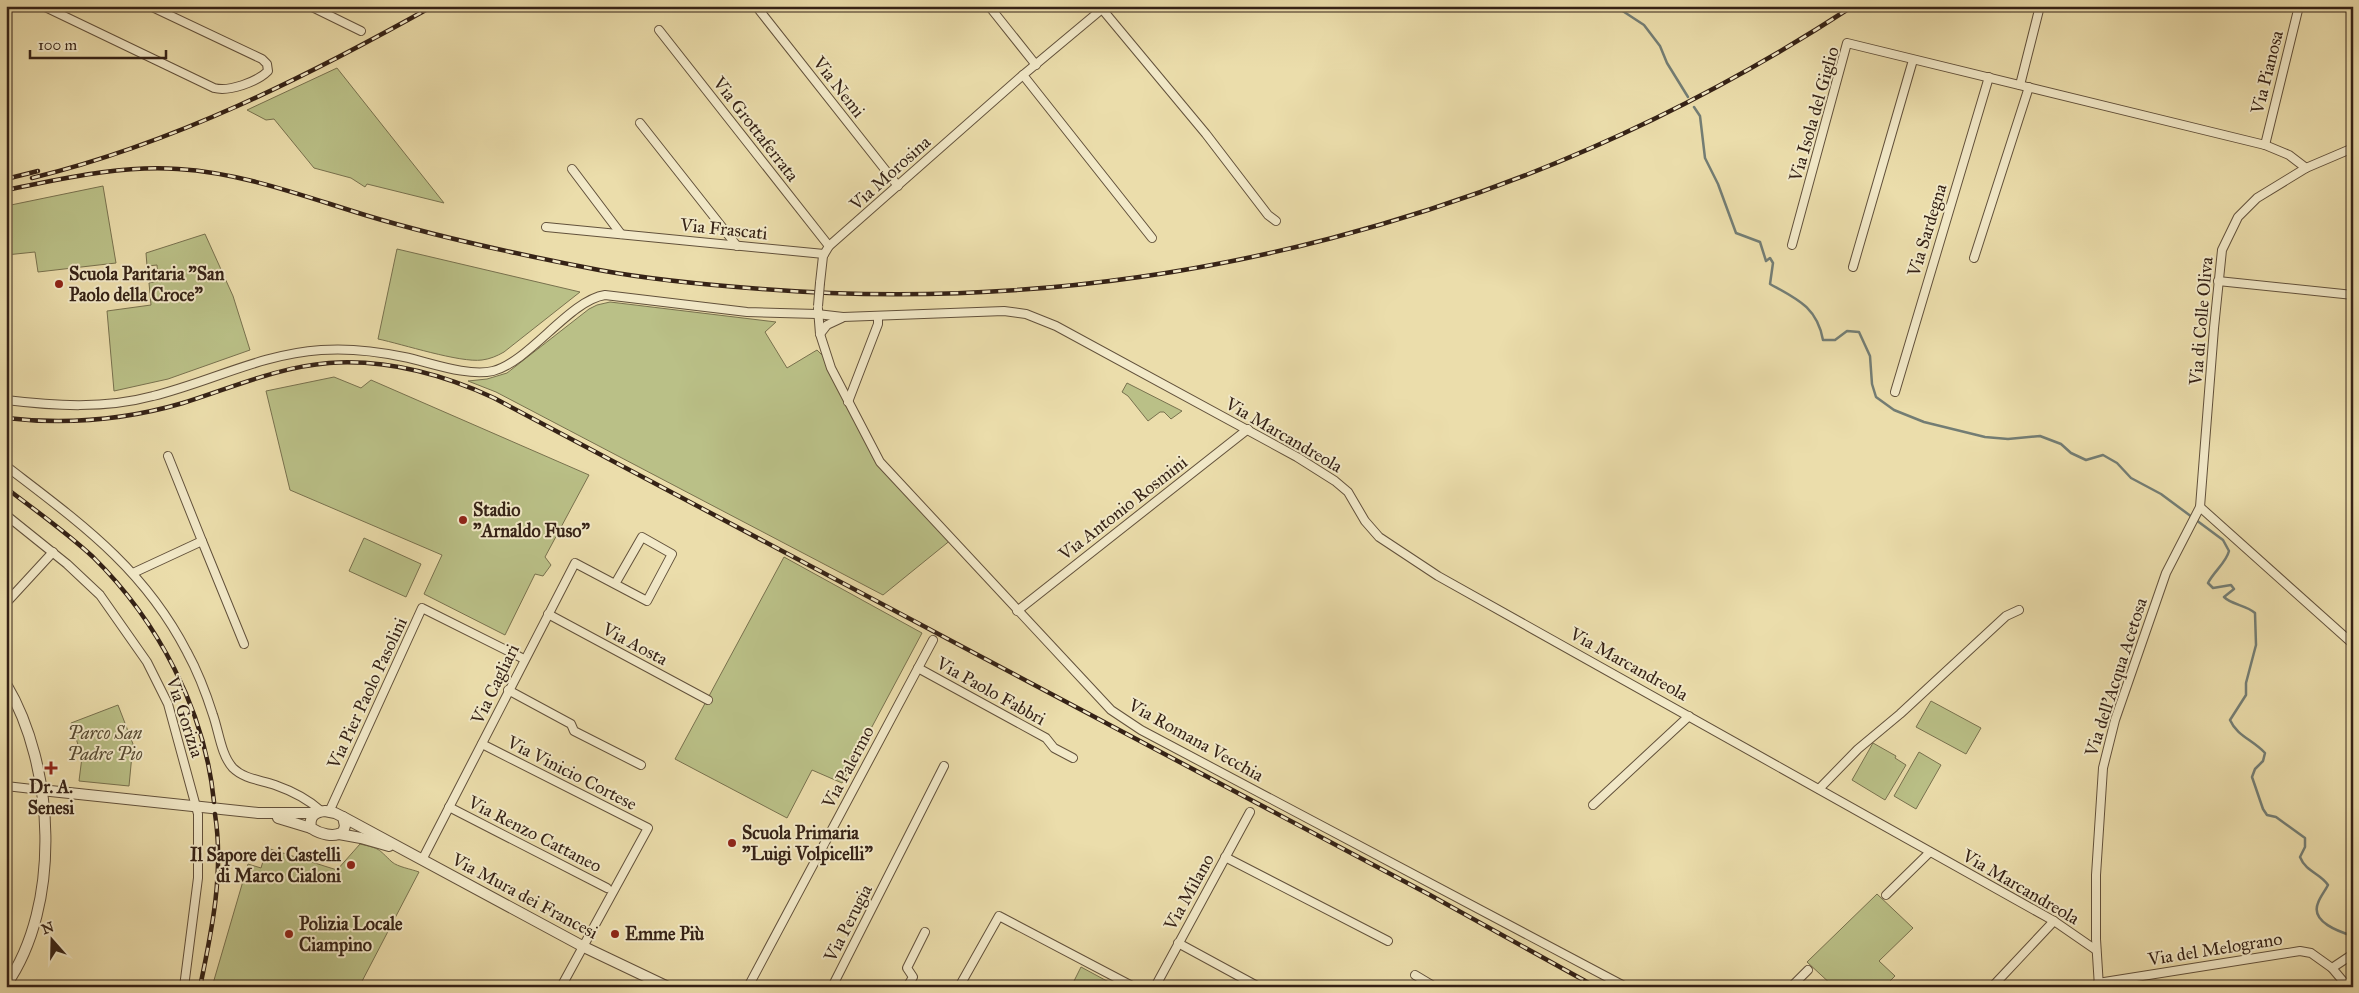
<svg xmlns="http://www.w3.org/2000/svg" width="2359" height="993" font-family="'IM FELL Great Primer',serif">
  <rect width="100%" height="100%" fill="#ebddab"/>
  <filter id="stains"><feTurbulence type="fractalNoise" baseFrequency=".004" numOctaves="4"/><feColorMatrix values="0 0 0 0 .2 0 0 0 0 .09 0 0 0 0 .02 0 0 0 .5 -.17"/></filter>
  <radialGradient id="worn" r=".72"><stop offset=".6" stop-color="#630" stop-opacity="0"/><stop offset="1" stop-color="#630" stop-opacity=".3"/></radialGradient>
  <!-- green -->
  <g fill="#bac087" stroke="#78714e">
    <polygon points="337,68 444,203 367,184 365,187 351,178 314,168 274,119 266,120 247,110"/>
    <polygon points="103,186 116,263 38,272 35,252 6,255 6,206"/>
    <polygon points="205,234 233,296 250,350 168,379 114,391 107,311 151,305 149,283 158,281 157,265 147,266 146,253"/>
    <path d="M397,249l183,43 -76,60c-7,4 -14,7 -22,8 -22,3 -80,-16 -104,-21z"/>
    <polygon points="610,302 776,322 765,332 787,368 817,350 829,362 880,462 952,539 883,595 496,392 468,381 487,379 507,373 589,309 597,305"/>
    <polygon points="334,377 361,388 371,380 589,475 545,557 551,565 543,576 535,574 505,635 424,594 442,555 290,490 266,391"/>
    <polygon points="1127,383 1182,411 1171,419 1164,412 1160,412 1148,421 1128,396 1122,392"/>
    <polygon points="364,538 421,564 406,597 349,571"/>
    <polygon points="784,557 922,633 842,783 812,770 787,818 675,759"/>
    <polygon points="1931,701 1981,728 1966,754 1916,727"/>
    <polygon points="118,705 133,744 129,786 79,781 82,757 71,723"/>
    <polygon points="1873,743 1896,756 1895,758 1906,765 1885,800 1852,780"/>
    <polygon points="1919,752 1941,765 1916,809 1894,796"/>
    <path d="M360,844c21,5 17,4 32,18 6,5 19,7 27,10l-60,115h-147l36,-123 13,4 6,-20 70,22z"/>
    <polygon points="1877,894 1913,928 1879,961 1895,976 1884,987 1834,987 1807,962"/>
    <polygon points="1081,967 1118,987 1071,987"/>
  </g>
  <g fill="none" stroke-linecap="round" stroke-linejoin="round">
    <!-- stream -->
    <g stroke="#737d74" stroke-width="2.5">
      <polyline points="1615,6 1644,25 1660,46 1667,63 1688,97"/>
      <path d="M1694,107l6,9 5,42 13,26 18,49 24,9 6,19 4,-3 3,5 -3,21c27,15 47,23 53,56h12l12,-9 12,1 11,24 2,28 4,13 18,13 30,12 61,15 23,2 32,-3 21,8 10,9 15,7 17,-5 14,8 14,15 30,16 62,46 6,11c-3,12 -15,20 -21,32l5,5 18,-3 3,4 -10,8c8,8 22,8 31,16l1,32 -10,38v12l-16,25c7,16 23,20 35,33l-2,8 -8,8 -3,8 11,32 4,6 9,2 29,21v9l-5,10c6,15 20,16 28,28 -3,6 -8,12 -10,18 -8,19 22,29 35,33"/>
    </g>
    <!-- minor casing -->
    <g stroke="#62513b" stroke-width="10">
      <g id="minor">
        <path d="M43,6l171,82c15,4 43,-6 54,-17l-1,-7 -5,-5 -112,-53"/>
        <polyline points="310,6 361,31"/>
        <polyline points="756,6 898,186"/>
        <polyline points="989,6 1036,65"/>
        <polyline points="1108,6 1102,9 1206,134 1268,215 1276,221"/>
        <polyline points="659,30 829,246"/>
        <polyline points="1023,75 1152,238"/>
        <polyline points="2020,85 2040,6"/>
        <polyline points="640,123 737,246"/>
        <polyline points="2265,145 2299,6"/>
        <polyline points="572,169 621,234"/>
        <polyline points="546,227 824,254"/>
        <polyline points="1792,245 1847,43 2265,145 2289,155 2306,168"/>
        <polyline points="1974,258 2029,87"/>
        <polyline points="1853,267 1913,60"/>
        <polyline points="2218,281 2353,295"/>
        <polyline points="820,283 823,256 829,246 1023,75 1102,9 1100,6"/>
        <polyline points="818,309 820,334 831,368 880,462 1111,710 1141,730 1626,987"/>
        <polyline points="820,334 827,325 842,318"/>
        <polyline points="1895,392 1989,77"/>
        <path d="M6,400c49,6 99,9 147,-4 57,-14 108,-42 168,-46 28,-2 55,1 83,7 25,5 63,20 89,14 36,-9 77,-71 112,-76l142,17 70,2 26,3 161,-6 22,3 30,12 241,131 38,24 13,11 17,29 14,16 59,39 616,345 42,29"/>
        <polyline points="848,402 878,324 878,317"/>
        <path d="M6,466c74,57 137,101 181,186 11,20 19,41 26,63 6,17 8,40 20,53 11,11 28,12 42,17 17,6 33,14 46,26"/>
        <polyline points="2200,507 2353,644"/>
        <polyline points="6,515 67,564 100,595 147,662 168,704 198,814 198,878 184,987"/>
        <polyline points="202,541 244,644"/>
        <polyline points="133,573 202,541 168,456"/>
        <polyline points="6,603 53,552"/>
        <polyline points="1017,611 1248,429"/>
        <polyline points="548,614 708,700"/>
        <polyline points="918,668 1046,738 1054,748 1073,758"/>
        <polyline points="508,690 571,724 574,731 641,765"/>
        <polyline points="482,744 648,828 561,987"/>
        <polyline points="6,786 41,790"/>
        <polyline points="1819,789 1858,749 1900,714 2006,616 2019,610"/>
        <polyline points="1593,805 1689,716"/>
        <polyline points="449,807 607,888"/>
        <polyline points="329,812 422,608 524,659"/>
        <polyline points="1225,857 1388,941"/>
        <polyline points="422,860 575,563 647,601 672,554 642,537 615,584"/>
        <polyline points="1886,895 1930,852"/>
        <polyline points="1178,943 1259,987"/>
        <polyline points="2332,968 2348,987"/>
        <polyline points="1415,975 1435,987"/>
        <polyline points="2098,983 2300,951 2311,953 2332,968 2353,954"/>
        <polyline points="748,987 933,640"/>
        <polyline points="832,987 944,766"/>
        <polyline points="907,987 913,977 907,968 925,932"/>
        <polyline points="959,987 999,916 1134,987"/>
        <polyline points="1155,987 1250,812"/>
        <polyline points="1791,987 1808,970"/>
        <polyline points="1992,987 2054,921"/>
        <polyline points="2099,987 2096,939 2096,875 2103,768 2115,720 2166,573 2200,507 2214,328 2222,250 2238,217 2257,198 2306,168 2353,148"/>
      </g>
    </g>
    <!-- tertiary casing -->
    <g stroke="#62513b" stroke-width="12">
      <g id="tertiary">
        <path d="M6,684c49,82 56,221 0,301"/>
        <polyline points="41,790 258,813 315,813"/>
        <path d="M325,811l10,2 8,4 2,9 -2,6c-9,6 -23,2 -32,-4 -2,-11 3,-16 14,-17z"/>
        <polyline points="343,817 584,947 668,987"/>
        <polyline points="278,818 311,828"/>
        <polyline points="339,834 361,838 389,846"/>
      </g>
    </g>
    <!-- minor -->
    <use href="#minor" stroke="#f2e9c8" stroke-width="8"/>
    <!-- tertiary -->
    <use href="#tertiary" stroke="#f2e9c8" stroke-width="10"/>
    <!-- rail casing -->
    <g stroke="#352216" stroke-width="4.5">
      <g id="rail">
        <path d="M32,178c143,-35 274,-101 401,-172"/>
        <polyline points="6,179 38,171"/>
        <path d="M6,190c56,-11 114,-25 172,-21 65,4 125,27 187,46 76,23 156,40 234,55 54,10 109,15 163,19 387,30 767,-71 1091,-283"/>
        <path d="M6,418c60,7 119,2 177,-15 48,-15 95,-36 146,-40 58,-4 113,11 165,35l936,497 166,92"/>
        <path d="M6,488c29,22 60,44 87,69 65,64 112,153 121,245"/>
        <path d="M200,987c12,-57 24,-115 15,-173"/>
      </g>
    </g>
    <!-- rail -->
    <use href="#rail" stroke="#f2e9c8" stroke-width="2.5" stroke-dasharray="8" stroke-linecap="butt"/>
    <!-- minor-bridge casing -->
    <g stroke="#62513b" stroke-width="10" stroke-linecap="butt">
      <polyline id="minor-bridge" points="818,306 820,283"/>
    </g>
    <!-- minor-bridge -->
    <use href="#minor-bridge" stroke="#f2e9c8" stroke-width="8"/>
  </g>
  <!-- markers -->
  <g fill="#8f2418" stroke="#f2e9c8" stroke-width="2">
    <circle cx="59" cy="284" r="5"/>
    <circle cx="463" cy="520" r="5"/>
    <path d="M48.5 760.5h5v5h5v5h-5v5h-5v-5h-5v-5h5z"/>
    <circle cx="732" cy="843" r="5"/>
    <circle cx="351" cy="865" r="5"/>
    <circle cx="289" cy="934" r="5"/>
    <circle cx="615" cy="934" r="5"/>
  </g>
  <g text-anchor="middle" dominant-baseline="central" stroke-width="4" stroke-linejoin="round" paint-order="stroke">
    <!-- street labels -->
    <g font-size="18" fill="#352216" stroke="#f2e9c8">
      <text transform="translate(2267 72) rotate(-76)">Via Pianosa</text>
      <text transform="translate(839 87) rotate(52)">Via Nemi</text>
      <text transform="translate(1814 114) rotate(-74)">Via Isola del Giglio</text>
      <text transform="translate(756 129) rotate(52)">Via Grottaferrata</text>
      <text transform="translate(890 173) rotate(-42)">Via Morosina</text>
      <text transform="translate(724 229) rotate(6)">Via Frascati</text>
      <text transform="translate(1927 230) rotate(-73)">Via Sardegna</text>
      <text transform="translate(2201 321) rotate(-85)">Via di Colle Oliva</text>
      <text transform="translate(1284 435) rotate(30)">Via Marcandreola</text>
      <text transform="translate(1123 508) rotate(-38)">Via Antonio Rosmini</text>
      <text transform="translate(635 644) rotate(28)">Via Aosta</text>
      <text transform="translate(1629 664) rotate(29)">Via Marcandreola</text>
      <text transform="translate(2116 677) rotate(-72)">Via dell'Acqua Acetosa</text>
      <text transform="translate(495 684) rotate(-64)">Via Cagliari</text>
      <text transform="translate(991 691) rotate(29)">Via Paolo Fabbri</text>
      <text transform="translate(367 693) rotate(-65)">Via Pier Paolo Pasolini</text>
      <text transform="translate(185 717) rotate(72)">Via Gorizia</text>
      <text transform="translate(1196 740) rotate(29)">Via Romana Vecchia</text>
      <text transform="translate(848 767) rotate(-62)">Via Palermo</text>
      <text transform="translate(572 773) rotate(27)">Via Vinicio Cortese</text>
      <text transform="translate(535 834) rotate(27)">Via Renzo Cattaneo</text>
      <text transform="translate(2021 887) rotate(30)">Via Marcandreola</text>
      <text transform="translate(1189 892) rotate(-61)">Via Milano</text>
      <text transform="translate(525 896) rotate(28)">Via Mura dei Francesi</text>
      <text transform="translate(848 923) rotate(-63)">Via Perugia</text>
      <text transform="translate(2215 949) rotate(-9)">Via del Melograno</text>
    </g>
    <!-- poi labels -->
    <g font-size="18" font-weight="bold" fill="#352216" stroke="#f2e9c8" text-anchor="start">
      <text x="69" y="274">Scuola Paritaria "San<tspan x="69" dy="21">Paolo della Croce"</tspan></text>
      <text x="473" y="510">Stadio<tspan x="473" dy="21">"Arnaldo Fuso"</tspan></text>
      <text x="51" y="787" text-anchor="middle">Dr. A.<tspan x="51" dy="21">Senesi</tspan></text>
      <text x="742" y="833">Scuola Primaria<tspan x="742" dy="21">"Luigi Volpicelli"</tspan></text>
      <text x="341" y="855" text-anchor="end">Il Sapore dei Castelli<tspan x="341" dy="21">di Marco Cialoni</tspan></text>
      <text x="299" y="924">Polizia Locale<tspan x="299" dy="21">Ciampino</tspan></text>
      <text x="625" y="934">Emme Più</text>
    </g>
    <!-- park labels -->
    <g font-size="18" font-style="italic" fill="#564a32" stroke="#f2e9c8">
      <text x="105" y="733">Parco San<tspan x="105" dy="21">Padre Pio</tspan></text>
    </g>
  </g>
  <!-- margin -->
  <rect width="2359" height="993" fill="none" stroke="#ebddab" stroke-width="25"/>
  <rect x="8" y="8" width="2344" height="978" fill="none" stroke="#352216" stroke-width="2.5"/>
  <rect x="12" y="12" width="2334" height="968" fill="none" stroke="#352216"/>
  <!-- north arrow -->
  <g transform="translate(52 940) rotate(340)" stroke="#f2e9c8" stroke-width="4" paint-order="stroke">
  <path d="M0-4L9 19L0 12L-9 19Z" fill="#352216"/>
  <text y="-8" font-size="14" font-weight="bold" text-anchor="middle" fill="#352216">N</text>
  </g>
  <!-- scale -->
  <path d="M30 50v8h136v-8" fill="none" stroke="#352216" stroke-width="2.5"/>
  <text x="38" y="50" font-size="15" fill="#352216" stroke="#f2e9c8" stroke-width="4" paint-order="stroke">100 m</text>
  <rect width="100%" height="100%" filter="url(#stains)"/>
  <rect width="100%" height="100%" fill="url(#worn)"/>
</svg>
